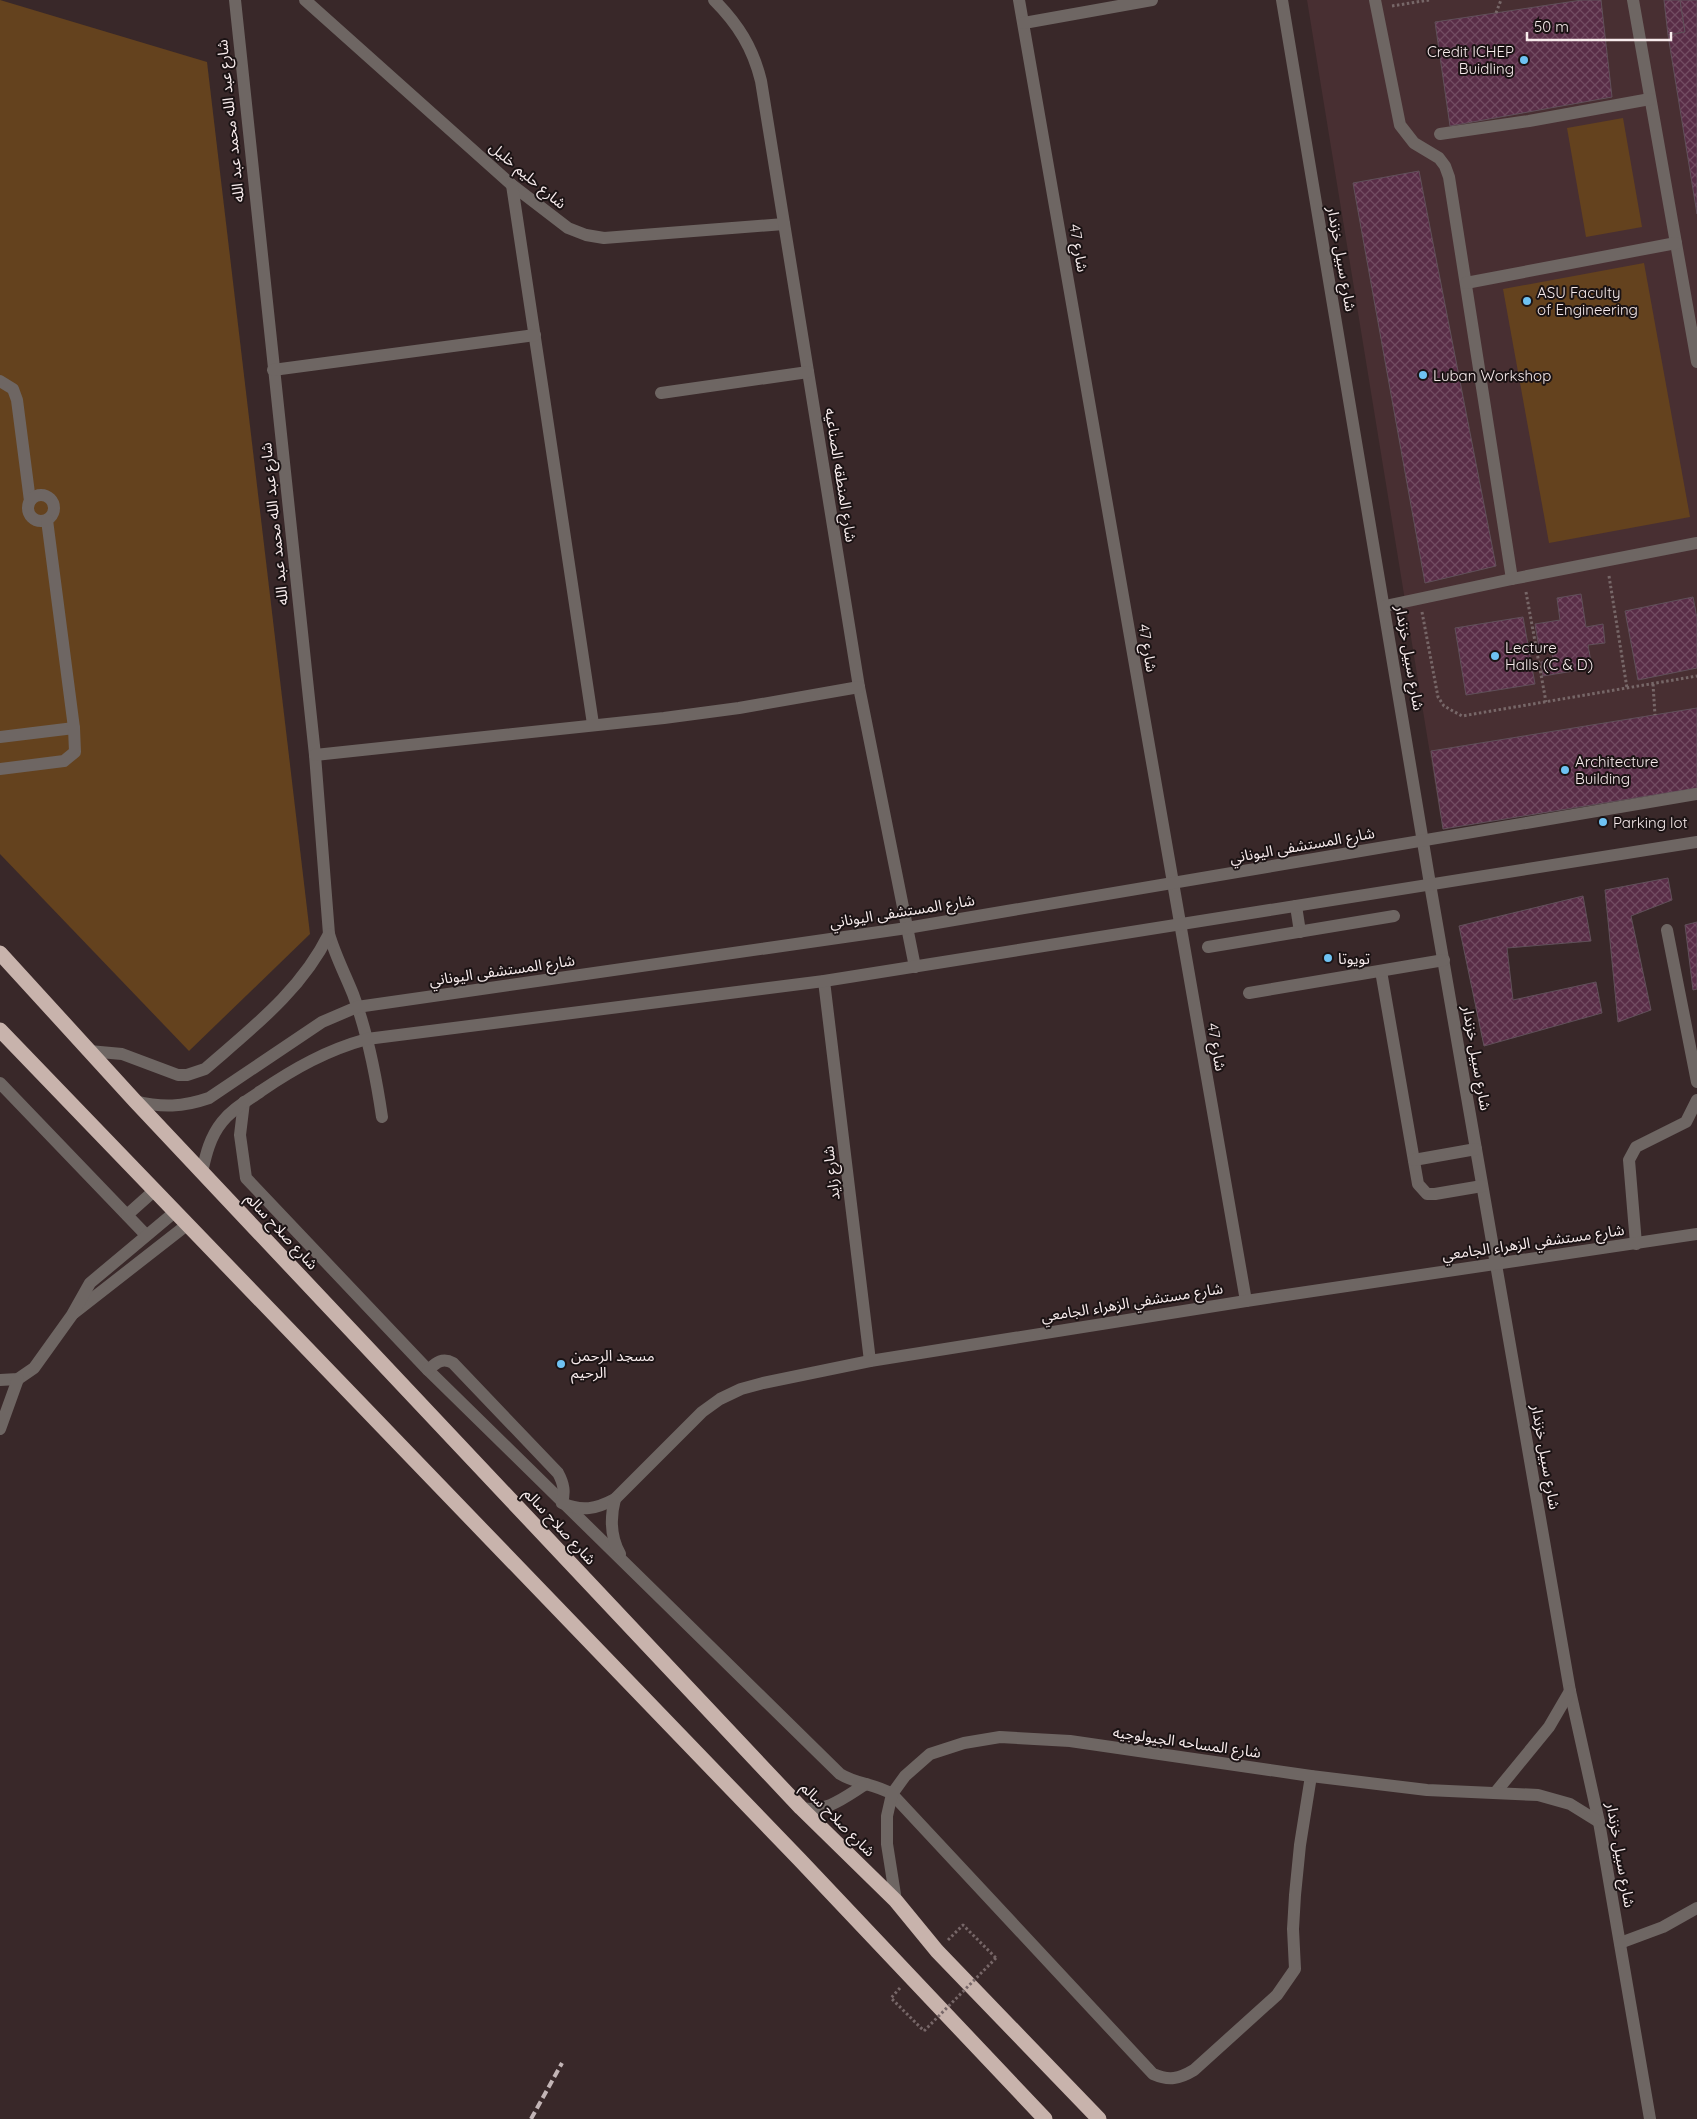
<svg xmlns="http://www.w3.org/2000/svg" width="1697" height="2119" font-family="Quicksand,'Noto Sans Arabic',sans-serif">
  <defs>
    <pattern id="building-cross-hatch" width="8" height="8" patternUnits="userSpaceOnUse" patternTransform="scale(1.25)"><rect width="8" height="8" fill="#592d47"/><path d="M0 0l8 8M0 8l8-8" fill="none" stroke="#724c62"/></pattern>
  </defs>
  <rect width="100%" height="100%" fill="#392829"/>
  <!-- built -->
  <polygon fill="#482f32" points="1307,0 1697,0 1697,772 1467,809 1440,815"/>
  <!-- pitch -->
  <g fill="#64421e">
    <polygon points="0,0 207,62 310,934 189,1051 0,854"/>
    <polygon points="1623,118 1642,227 1586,237 1567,128"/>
    <polygon points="1644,263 1690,517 1549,543 1503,289"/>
  </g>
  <!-- building -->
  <g fill="url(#building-cross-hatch)" stroke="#61505a">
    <polygon points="1582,0 1601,0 1612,97 1450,126 1435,22"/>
    <polygon points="1664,0 1680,0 1685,32 1668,35"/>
    <polygon points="1680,0 1697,0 1697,214 1668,35 1685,32"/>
    <polygon points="1419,171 1496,566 1425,583 1353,183"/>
    <polygon points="1581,594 1586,627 1603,624 1605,643 1588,645 1592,668 1543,676 1541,662 1553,660 1551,646 1539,648 1535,624 1560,620 1557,598"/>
    <polygon points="1693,597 1697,618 1697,668 1638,680 1625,611"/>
    <polygon points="1523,617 1535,684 1466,695 1455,628"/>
    <polygon points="1697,708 1697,788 1443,829 1431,751"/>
    <polygon points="1668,878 1672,900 1631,916 1651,1010 1618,1022 1605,890"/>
    <polygon points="1583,896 1591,941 1507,948 1513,1000 1596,982 1602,1013 1484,1046 1459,926"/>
    <polygon points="1697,922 1697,989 1693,990 1685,925"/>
  </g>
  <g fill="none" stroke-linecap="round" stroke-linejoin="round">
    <!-- path -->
    <g stroke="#776768" stroke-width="3" stroke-dasharray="2.5 2.5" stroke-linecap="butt">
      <polyline points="1392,6 1429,0"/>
      <polyline points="1496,13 1501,0"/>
      <polyline points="1609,576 1627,688"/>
      <polyline points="1526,592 1546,702"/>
      <polyline points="1422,612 1438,697 1444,706 1462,716 1697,676"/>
      <polyline points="1653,684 1655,715"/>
      <polyline points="948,1940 963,1925 996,1958"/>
      <polyline points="900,1988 891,1998 924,2031"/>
    </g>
    <!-- minor -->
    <g stroke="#6e6663" stroke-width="12">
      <path d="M235,0l80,755 14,179c6,21 16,40 24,60 15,40 23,82 29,123"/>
      <polyline points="305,0 512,185 568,228 586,235 604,238 784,224"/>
      <path d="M714,0c24,24 39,48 47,81l98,606 56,280"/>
      <polyline points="1019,0 1246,1301"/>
      <polyline points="1282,0 1430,884 1570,1691 1599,1822 1650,2119"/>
      <polyline points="1375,0 1400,125 1414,143 1439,158 1445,166 1449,177 1512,579"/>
      <polyline points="1633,0 1697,362"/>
      <polyline points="1024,23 1152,0"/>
      <polyline points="1440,134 1529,121 1650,99"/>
      <polyline points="512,185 593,724"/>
      <polyline points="1466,283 1676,243"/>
      <polyline points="273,370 535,335"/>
      <polyline points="0,381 13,389 17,400 30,501"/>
      <polyline points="661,393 808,372"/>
      <circle cx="41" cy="508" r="13"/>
      <polyline points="1385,606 1512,579 1697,543"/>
      <polyline points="0,737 74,728"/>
      <polyline points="315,755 664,718 739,708 859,687"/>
      <polyline points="0,769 64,761 75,752 74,728 47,520"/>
      <polyline points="1296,906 1300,932"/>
      <polyline points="1667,930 1697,1082"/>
      <polyline points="1208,947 1394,916"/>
      <polyline points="1381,971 1418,1184 1427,1194 1435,1194 1482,1186"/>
      <polyline points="824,981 870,1361"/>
      <polyline points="1249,993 1444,960"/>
      <path d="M89,1051l33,3 56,21h9l18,-6c47,-41 96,-78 124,-135"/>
      <polyline points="0,1083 146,1235"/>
      <path d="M135,1101c27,7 48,6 74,-3l113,-76 35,-15 550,-79 790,-134"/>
      <path d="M244,1102l-4,33 6,43 182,192 412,404c16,10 35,10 52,20l261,280c16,7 26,5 41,-4l83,-75 18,-26 -2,-40 2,-34 5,-50 11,-69"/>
      <polyline points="1414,1160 1476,1149"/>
      <path d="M202,1172c4,-18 8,-35 20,-50 10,-13 25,-21 39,-31 34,-23 66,-41 106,-52l457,-58 873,-139"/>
      <polyline points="127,1215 155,1190"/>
      <polyline points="1636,1244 1629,1160 1636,1147 1686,1122 1697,1100"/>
      <polyline points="74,1313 188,1224"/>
      <path d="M428,1370c8,-7 14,-13 25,-7l105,110c6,11 7,19 4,30 20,9 34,6 53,-4l87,-87 18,-13 21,-10 22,-6 107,-22 376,-60 451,-67"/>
      <polyline points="0,1380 18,1379 34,1368 72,1315 90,1283 176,1211"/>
      <polyline points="0,1429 18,1379"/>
      <path d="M615,1499c-5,19 -5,37 5,55"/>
      <polyline points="1495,1793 1549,1727 1570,1691"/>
      <path d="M801,1808c26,5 44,-11 65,-24"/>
      <polyline points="896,1901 887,1844 887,1816 892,1794 905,1776 930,1754 964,1743 1000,1737 1070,1741 1311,1776 1427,1790 1538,1795 1570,1804 1599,1822"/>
      <polyline points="1620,1943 1663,1927 1697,1908"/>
    </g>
    <!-- highway -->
    <g stroke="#c8b3ac" stroke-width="15">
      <polyline points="0,953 135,1101 801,1808 896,1901 937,1951 1099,2119"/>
      <polyline points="0,1030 800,1860 1045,2119"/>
    </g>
    <!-- rail -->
    <polyline stroke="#c3b5b6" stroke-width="4" stroke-dasharray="8 4" stroke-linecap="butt" points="531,2119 562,2063"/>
    <!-- path-bridge -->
    <polyline stroke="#776768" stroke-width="3" stroke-dasharray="2.5 2.5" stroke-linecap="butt" points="924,2031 996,1958"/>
  </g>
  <!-- markers -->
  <g fill="#6ec2f3" stroke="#1b1314" stroke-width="2">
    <circle cx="1524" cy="60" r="5"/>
    <circle cx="1527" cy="301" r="5"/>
    <circle cx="1423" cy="375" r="5"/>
    <circle cx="1495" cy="656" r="5"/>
    <circle cx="1565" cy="770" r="5"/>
    <circle cx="1603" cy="822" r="5"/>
    <circle cx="1328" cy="958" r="5"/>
    <circle cx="561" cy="1364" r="5"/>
  </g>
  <g text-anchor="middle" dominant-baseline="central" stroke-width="4" stroke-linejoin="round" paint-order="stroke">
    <!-- poi labels -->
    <g font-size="15" fill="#f7ebec" stroke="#1b1314" text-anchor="start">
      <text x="1514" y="51" text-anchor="end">Credit ICHEP<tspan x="1514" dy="17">Buidling</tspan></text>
      <text x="1537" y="292">ASU Faculty<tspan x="1537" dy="17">of Engineering</tspan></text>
      <text x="1433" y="375">Luban Workshop</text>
      <text x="1505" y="647">Lecture<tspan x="1505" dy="17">Halls (C &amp; D)</tspan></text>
      <text x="1575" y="761">Architecture<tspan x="1575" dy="17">Building</tspan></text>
      <text x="1613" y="822">Parking lot</text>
      <text x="1338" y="958">تويوتا</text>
      <text x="571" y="1355">مسجد الرحمن<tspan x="571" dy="17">الرحيم</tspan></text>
    </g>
    <!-- street labels -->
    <g font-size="15" fill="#f7ebec" stroke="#1b1314">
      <text transform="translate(230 121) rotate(-96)">شارع عبد الله محمد عبد الله</text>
      <text transform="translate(528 175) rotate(40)">شارع حليم خليل</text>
      <text transform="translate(1079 248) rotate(80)">شارع 47</text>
      <text transform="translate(1342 259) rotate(80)">شارع سبيل خزندار</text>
      <text transform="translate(841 475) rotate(81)">شارع المنطقه الصناعيه</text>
      <text transform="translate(274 524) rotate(-96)">شارع عبد الله محمد عبد الله</text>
      <text transform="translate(1148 648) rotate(80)">شارع 47</text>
      <text transform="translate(1410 658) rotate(80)">شارع سبيل خزندار</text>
      <text transform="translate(1302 845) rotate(-10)">شارع المستشفى اليوناني</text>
      <text transform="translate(902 911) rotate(-9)">شارع المستشفى اليوناني</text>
      <text transform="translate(502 970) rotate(-8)">شارع المستشفى اليوناني</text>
      <text transform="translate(1217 1047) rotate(80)">شارع 47</text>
      <text transform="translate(1477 1058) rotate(80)">شارع سبيل خزندار</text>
      <text transform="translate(831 1173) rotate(-97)">شارع زايد</text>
      <text transform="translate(282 1231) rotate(47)">شارع صلاح سالم</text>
      <text transform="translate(1533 1242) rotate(-8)">شارع مستشفي الزهراء الجامعي</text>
      <text transform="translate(1132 1302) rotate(-9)">شارع مستشفي الزهراء الجامعي</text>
      <text transform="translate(1546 1457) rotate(80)">شارع سبيل خزندار</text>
      <text transform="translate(560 1526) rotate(47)">شارع صلاح سالم</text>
      <text transform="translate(1187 1742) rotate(8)">شارع المساحه الجيولوجيه</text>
      <text transform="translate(838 1819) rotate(45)">شارع صلاح سالم</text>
      <text transform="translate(1621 1855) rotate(80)">شارع سبيل خزندار</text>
    </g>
  </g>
  <!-- scale -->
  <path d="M1527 32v8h144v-8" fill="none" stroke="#f7ebec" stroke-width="2.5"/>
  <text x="1534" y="32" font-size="15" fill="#f7ebec" stroke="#1b1314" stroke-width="4" paint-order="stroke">50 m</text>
</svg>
